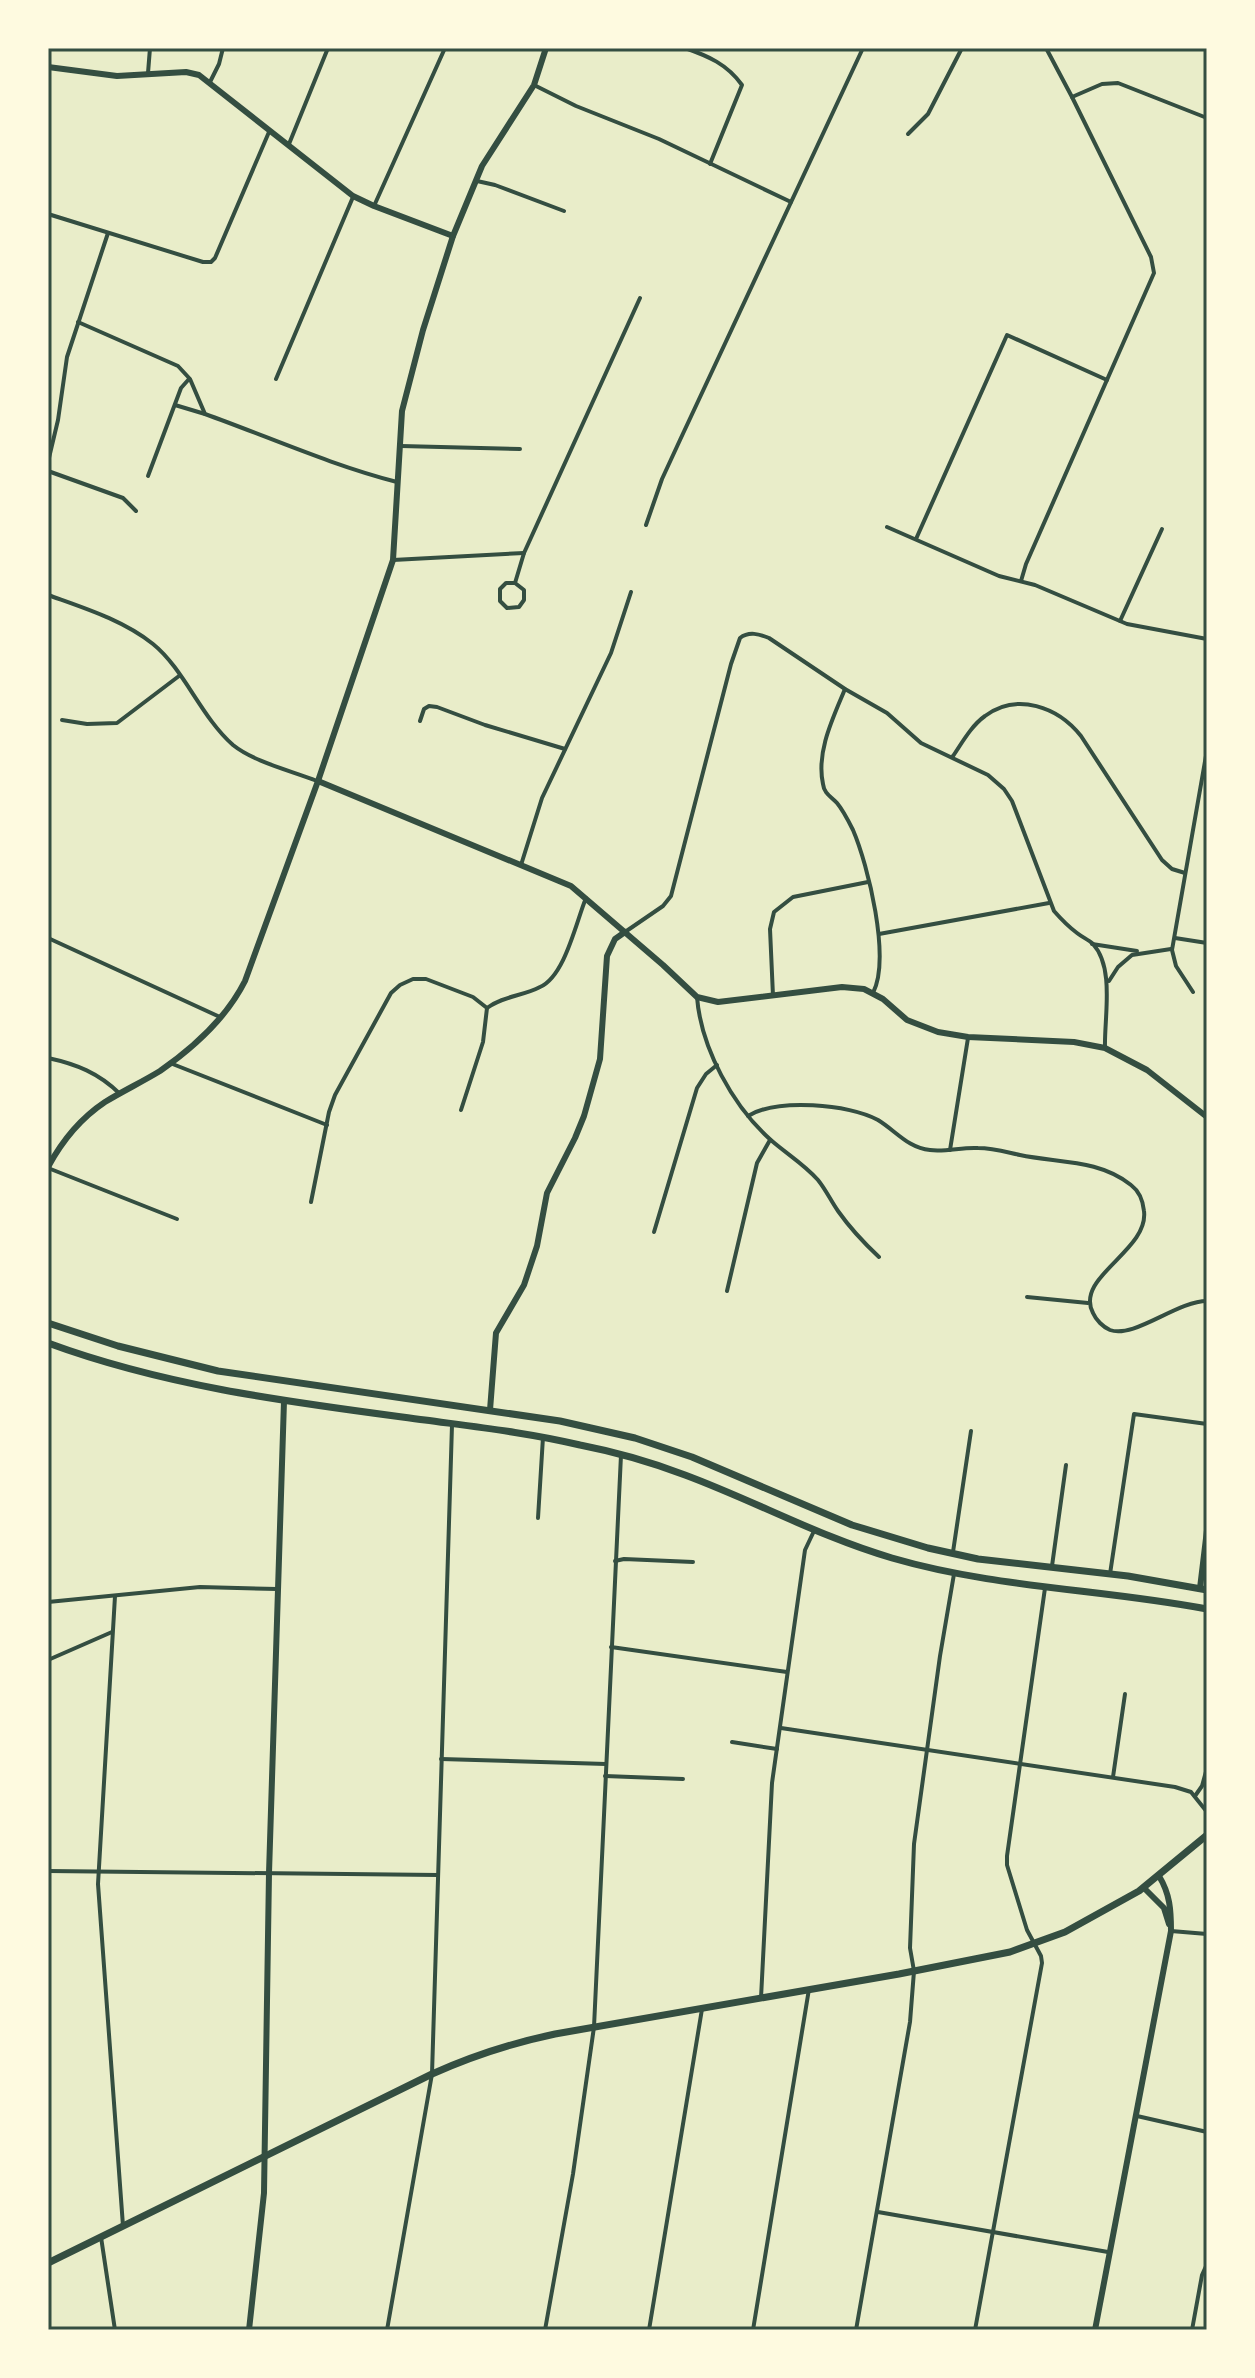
<svg xmlns="http://www.w3.org/2000/svg" width="1255" height="2378" font-family="'Sofia Sans Condensed',sans-serif">
  <rect width="100%" height="100%" fill="#e9edc9"/>
  <g fill="none" stroke-linecap="round" stroke-linejoin="round">
    <!-- minor -->
    <g stroke="#344e41" stroke-width="4">
      <path d="M685,48c23,8 42,16 57,37l-32,79"/>
      <polyline points="148,73 150,48"/>
      <polyline points="210,82 219,64 223,48"/>
      <polyline points="534,85 576,106 659,139 791,202"/>
      <polyline points="1072,97 1102,84 1118,83 1207,118"/>
      <polyline points="908,134 928,114 962,48"/>
      <polyline points="289,144 328,48"/>
      <polyline points="477,181 495,185 564,211"/>
      <polyline points="374,206 445,48"/>
      <polyline points="48,214 203,262 211,262 215,258 269,132"/>
      <path d="M78,322l100,44 12,13 15,35c64,23 126,51 192,68"/>
      <polyline points="276,379 353,197"/>
      <polyline points="175,405 205,414"/>
      <polyline points="401,446 520,449"/>
      <polyline points="48,462 58,420 67,357 108,233"/>
      <polyline points="48,471 123,498 136,511"/>
      <polyline points="148,476 181,388 189,379"/>
      <polyline points="646,525 662,479 680,440 863,48"/>
      <polyline points="887,527 999,576 1035,585 1127,624 1207,639"/>
      <polyline points="916,539 1007,335 1107,380"/>
      <polyline points="393,560 524,553"/>
      <polyline points="1021,581 1026,564 1154,273 1151,257 1072,97 1046,48"/>
      <polyline points="515,583 524,590 524,600 519,607 507,608 500,601 500,589 506,583 515,583 524,553 640,298"/>
      <path d="M48,595c36,13 75,25 105,49 31,25 48,73 80,101 21,17 59,26 84,36"/>
      <polyline points="1120,621 1162,529"/>
      <path d="M845,689c-12,29 -29,63 -22,95 1,10 9,13 14,19 6,7 12,19 16,27 15,35 38,128 20,163"/>
      <polyline points="62,720 87,724 117,723 179,676"/>
      <polyline points="420,721 424,709 429,706 437,707 485,725 565,749"/>
      <path d="M953,756c9,-13 18,-30 32,-40 32,-24 73,-9 96,20l81,124 10,9 13,4"/>
      <polyline points="521,865 542,798 611,653 631,592"/>
      <path d="M625,932l38,-26 8,-10 60,-232 9,-26c9,-7 19,-4 29,0l76,51 42,24 34,30 67,32 16,14 8,12 42,110c7,8 15,16 23,22 5,4 12,7 16,11 22,24 11,74 12,104"/>
      <polyline points="879,934 1049,903"/>
      <polyline points="48,938 220,1017"/>
      <polyline points="1175,938 1207,943"/>
      <polyline points="1092,944 1137,951"/>
      <polyline points="1109,981 1118,967 1132,955 1171,949"/>
      <polyline points="1193,992 1176,966 1172,950 1207,750"/>
      <polyline points="773,996 770,929 774,912 793,897 868,882"/>
      <path d="M697,997c4,51 36,110 75,144 15,13 33,24 46,39 8,10 13,21 20,31 12,17 26,32 41,46"/>
      <path d="M487,1008c16,-12 36,-12 53,-21 25,-11 36,-65 46,-89"/>
      <path d="M48,1058c28,6 51,15 72,36"/>
      <polyline points="170,1063 327,1125"/>
      <path d="M748,1116c29,-18 101,-12 130,4 18,11 30,28 52,30 16,2 32,-3 48,-2 15,0 28,4 42,7 37,8 79,4 111,30 8,6 12,16 13,26 5,40 -70,66 -51,102 3,7 10,14 17,17 24,9 67,-29 97,-29"/>
      <polyline points="950,1150 968,1038"/>
      <polyline points="48,1168 177,1219"/>
      <polyline points="311,1202 329,1112 335,1095 391,993 400,985 413,979 426,979 473,997 487,1008 483,1042 461,1110"/>
      <polyline points="654,1232 697,1088 706,1074 717,1065"/>
      <polyline points="727,1291 757,1163 770,1140"/>
      <polyline points="1027,1297 1088,1303"/>
      <polyline points="538,1518 543,1437"/>
      <polyline points="953,1552 971,1431"/>
      <polyline points="615,1561 624,1559 693,1562"/>
      <polyline points="1052,1566 1066,1465"/>
      <polyline points="1110,1574 1134,1414 1207,1424"/>
      <polyline points="115,1596 98,1884 123,2226"/>
      <polyline points="48,1602 200,1587 277,1589"/>
      <polyline points="611,1647 787,1672"/>
      <polyline points="48,1660 112,1632"/>
      <polyline points="781,1728 1175,1787 1191,1792 1207,1812"/>
      <polyline points="732,1742 777,1749"/>
      <polyline points="441,1759 606,1764"/>
      <polyline points="605,1776 683,1779"/>
      <polyline points="1113,1777 1125,1694"/>
      <polyline points="1195,1796 1202,1786 1207,1768"/>
      <polyline points="48,1871 438,1875"/>
      <polyline points="1171,1931 1207,1934"/>
      <polyline points="761,1998 772,1783 805,1550 814,1531"/>
      <polyline points="1137,2116 1207,2132"/>
      <polyline points="878,2212 1108,2252"/>
      <polyline points="101,2237 115,2330"/>
      <polyline points="387,2330 432,2074 452,1425"/>
      <polyline points="545,2330 573,2174 594,2027 621,1455"/>
      <polyline points="649,2330 702,2009"/>
      <polyline points="753,2330 809,1989"/>
      <polyline points="856,2330 910,2022 914,1971 910,1948 914,1844 940,1656 954,1574"/>
      <polyline points="975,2330 1042,1963 1041,1956 1027,1930 1007,1865 1007,1856 1045,1588"/>
      <polyline points="1192,2330 1202,2275 1207,2264"/>
    </g>
    <!-- tertiary -->
    <g stroke="#344e41" stroke-width="6">
      <polyline points="48,67 117,76 186,72 199,75 353,196 374,206 453,236"/>
      <polyline points="318,781 571,886 663,965 697,997 718,1002 842,987 864,989 883,999 907,1020 938,1032 968,1037 1074,1042 1105,1048 1147,1070 1207,1117"/>
      <path d="M48,1167c14,-26 33,-49 57,-65 18,-11 37,-20 55,-31 33,-23 67,-54 85,-90l73,-200 75,-221 9,-149 21,-81 30,-94 29,-70 52,-81 12,-37"/>
      <polyline points="490,1410 496,1333 524,1285 537,1246 547,1193 575,1138 584,1116 600,1059 607,956 615,939 625,932"/>
      <polyline points="1200,1588 1207,1530"/>
      <polyline points="1144,1888 1164,1908 1169,1924"/>
      <polyline points="249,2330 264,2193 269,1873 284,1401"/>
      <path d="M1095,2330l76,-399c0,-21 -1,-37 -12,-55"/>
    </g>
    <!-- secondary -->
    <polyline stroke="#344e41" stroke-width="6" points="48,51 49,48"/>
    <!-- primary -->
    <g stroke="#344e41" stroke-width="7">
      <polyline points="48,1323 118,1346 218,1371 560,1421 635,1438 692,1457 852,1525 928,1548 978,1559 1128,1576 1207,1590"/>
      <path d="M48,1343c122,45 250,60 377,77 52,7 105,13 155,25 36,7 71,17 105,30 70,26 135,62 207,83 103,30 210,31 315,51"/>
      <path d="M48,2263l384,-189c40,-18 80,-31 123,-40l344,-60 111,-22 55,-20 74,-41 68,-56"/>
    </g>
  </g>
  <!-- border -->
  <rect width="1255" height="2378" fill="none" stroke="#fefae0" stroke-width="100"/>
  <rect x="50" y="50" width="1155" height="2278" fill="none" stroke="#344e41" stroke-width="3"/>
</svg>
